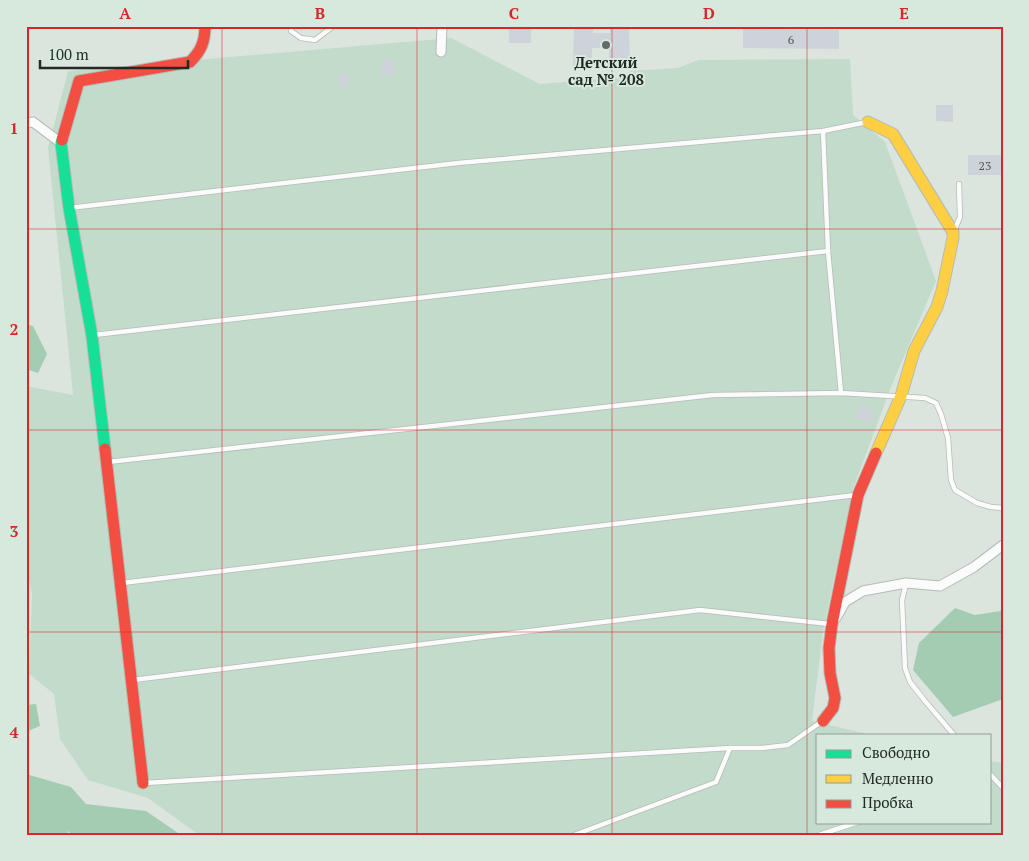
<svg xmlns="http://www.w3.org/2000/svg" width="1029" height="861" font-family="'PT Serif',serif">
  <rect width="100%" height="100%" fill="#dbe5de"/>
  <!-- green -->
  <polygon fill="#c3dbcb" points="451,38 540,84 625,77 630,71 677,68 699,60 850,59 853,115 885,142 936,281 891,387 853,489 823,631 812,721 872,735 818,735 818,822 990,822 990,761 1003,763 1003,835 199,835 148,798 88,780 60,739 54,694 29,674 32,594 26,566 26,386 73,395 48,148 68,71"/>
  <!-- water -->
  <g fill="#a4ccb3">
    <polygon points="26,324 33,326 47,354 38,373 26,369"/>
    <polygon points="955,608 975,615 1000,611 1003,609 1003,699 953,717 913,670 919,643"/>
    <polygon points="36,704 40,726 26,732 26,705"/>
    <polygon points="26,774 71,787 86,804 146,811 181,835 72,835 68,831 67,835 26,835"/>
  </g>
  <!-- building -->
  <g fill="#ced3d9">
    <rect x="509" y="26" width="22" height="17"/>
    <polygon points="574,26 593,26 593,33 610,33 610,26 629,26 630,65 609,65 609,48 592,48 592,65 573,66"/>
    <polygon points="743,29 839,30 839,49 743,48"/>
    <polygon points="381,59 394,59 394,74 382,75"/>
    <polygon points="348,73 349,86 338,86 338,74"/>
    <polygon points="936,105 953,105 953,122 936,121"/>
    <rect x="968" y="155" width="35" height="20"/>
    <polygon points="859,406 874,409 871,422 856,418"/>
  </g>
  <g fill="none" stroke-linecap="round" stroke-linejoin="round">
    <!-- lane casing -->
    <g stroke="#b4bcb7" stroke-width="6">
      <g id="lane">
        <polyline points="291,26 291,31 301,38 315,40 332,27"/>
        <polyline points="823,131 828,251 841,393"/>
        <polyline points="69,208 458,163 823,131 867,122"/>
        <polyline points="955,229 960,217 959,184"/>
        <polyline points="94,335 828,251"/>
        <polyline points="108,462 713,395 841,393 925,398 936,403 941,414 948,438 951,480 955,490 977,503 991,507 1003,508"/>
        <polyline points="122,583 856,495"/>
        <polyline points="906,584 902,600 905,668 910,682 925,701 954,735"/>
        <polyline points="133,680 700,610 830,624"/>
        <polyline points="990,774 1003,788"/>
        <polyline points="145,783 730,748 762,748 788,745 821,722"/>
        <polyline points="574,835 716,782 730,748"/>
        <polyline points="819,835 858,822"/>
      </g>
    </g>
    <!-- street casing -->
    <g stroke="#b4bcb7" stroke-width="11">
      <g id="street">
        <polyline points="441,52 442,26"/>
        <polyline points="26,123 33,122 61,143"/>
        <polyline points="836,618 845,602 863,591 906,583 940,586 974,567 1003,545"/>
      </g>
    </g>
    <!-- fast casing -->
    <g stroke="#b4bcb7" stroke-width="13">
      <polyline id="fast" points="62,140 61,143 69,208 92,336 105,449"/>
    </g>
    <!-- slow casing -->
    <g stroke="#b4bcb7" stroke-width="13">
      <polyline id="slow" points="868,122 893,134 953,232 953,238 942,291 937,307 914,351 901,396 876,453"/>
    </g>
    <!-- jam casing -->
    <g stroke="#b4bcb7" stroke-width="13">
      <g id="jam">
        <path d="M62,140l17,-59 111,-19c11,-11 15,-20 15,-36"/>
        <polyline points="105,449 143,783"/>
        <polyline points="823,721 833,708 835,698 830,673 829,648 832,624 858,495 876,453"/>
      </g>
    </g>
    <!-- lane -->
    <use href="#lane" stroke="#fafbfa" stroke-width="4.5"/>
    <!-- street -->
    <use href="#street" stroke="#fafbfa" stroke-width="9"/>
    <!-- fast -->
    <use href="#fast" stroke="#16e098" stroke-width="11"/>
    <!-- slow -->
    <use href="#slow" stroke="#ffcf43" stroke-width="11"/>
    <!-- jam -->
    <use href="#jam" stroke="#f24e42" stroke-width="11"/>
  </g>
  <!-- grid -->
  <path fill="none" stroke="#d62828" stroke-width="1" stroke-opacity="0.55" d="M222,26v809M417,26v809M612,26v809M807,26v809M26,229h977M26,430h977M26,632h977"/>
  <!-- markers -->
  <circle fill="#636b66" stroke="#d7e9dd" stroke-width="2" cx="606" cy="45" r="5"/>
  <g text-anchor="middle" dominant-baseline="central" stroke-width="4" stroke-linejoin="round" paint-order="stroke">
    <!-- number labels -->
    <g font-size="12" fill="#505756">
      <text x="791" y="39">6</text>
      <text x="985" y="165">23</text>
    </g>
    <!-- poi labels -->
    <g font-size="15" font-weight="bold" fill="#232a26" stroke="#d7e9dd">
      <text x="606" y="62">Детский<tspan x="606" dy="17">сад № 208</tspan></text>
    </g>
  </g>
  <!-- border -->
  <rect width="1029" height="861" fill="none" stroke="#d7e9dd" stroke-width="55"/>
  <!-- legend -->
  <rect x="816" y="734" width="175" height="90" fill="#d7e9dd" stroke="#8f9d94"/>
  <rect x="826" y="750" width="25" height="8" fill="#16e098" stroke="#8f9d94"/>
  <text x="862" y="758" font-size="15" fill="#232a26">Свободно</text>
  <rect x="826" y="775" width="25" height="8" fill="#ffcf43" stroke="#8f9d94"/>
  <text x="862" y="784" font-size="15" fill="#232a26">Медленно</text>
  <rect x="826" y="800" width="25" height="8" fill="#f24e42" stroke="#8f9d94"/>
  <text x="862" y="808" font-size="15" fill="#232a26">Пробка</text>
  <!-- scale -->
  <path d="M40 60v8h148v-8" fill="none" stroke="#232a26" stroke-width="2.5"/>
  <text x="48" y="60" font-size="15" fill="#232a26" stroke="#d7e9dd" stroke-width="4" paint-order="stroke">100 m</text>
  <rect x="28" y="28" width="974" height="806" fill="none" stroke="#d62828" stroke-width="2"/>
  <g font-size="16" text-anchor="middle" font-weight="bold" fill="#d62828">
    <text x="125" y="19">A</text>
    <text x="320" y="19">B</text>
    <text x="514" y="19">C</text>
    <text x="709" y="19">D</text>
    <text x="904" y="19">E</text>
    <text x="14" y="134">1</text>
    <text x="14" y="335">2</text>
    <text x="14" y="537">3</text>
    <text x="14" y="738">4</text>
  </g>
</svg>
